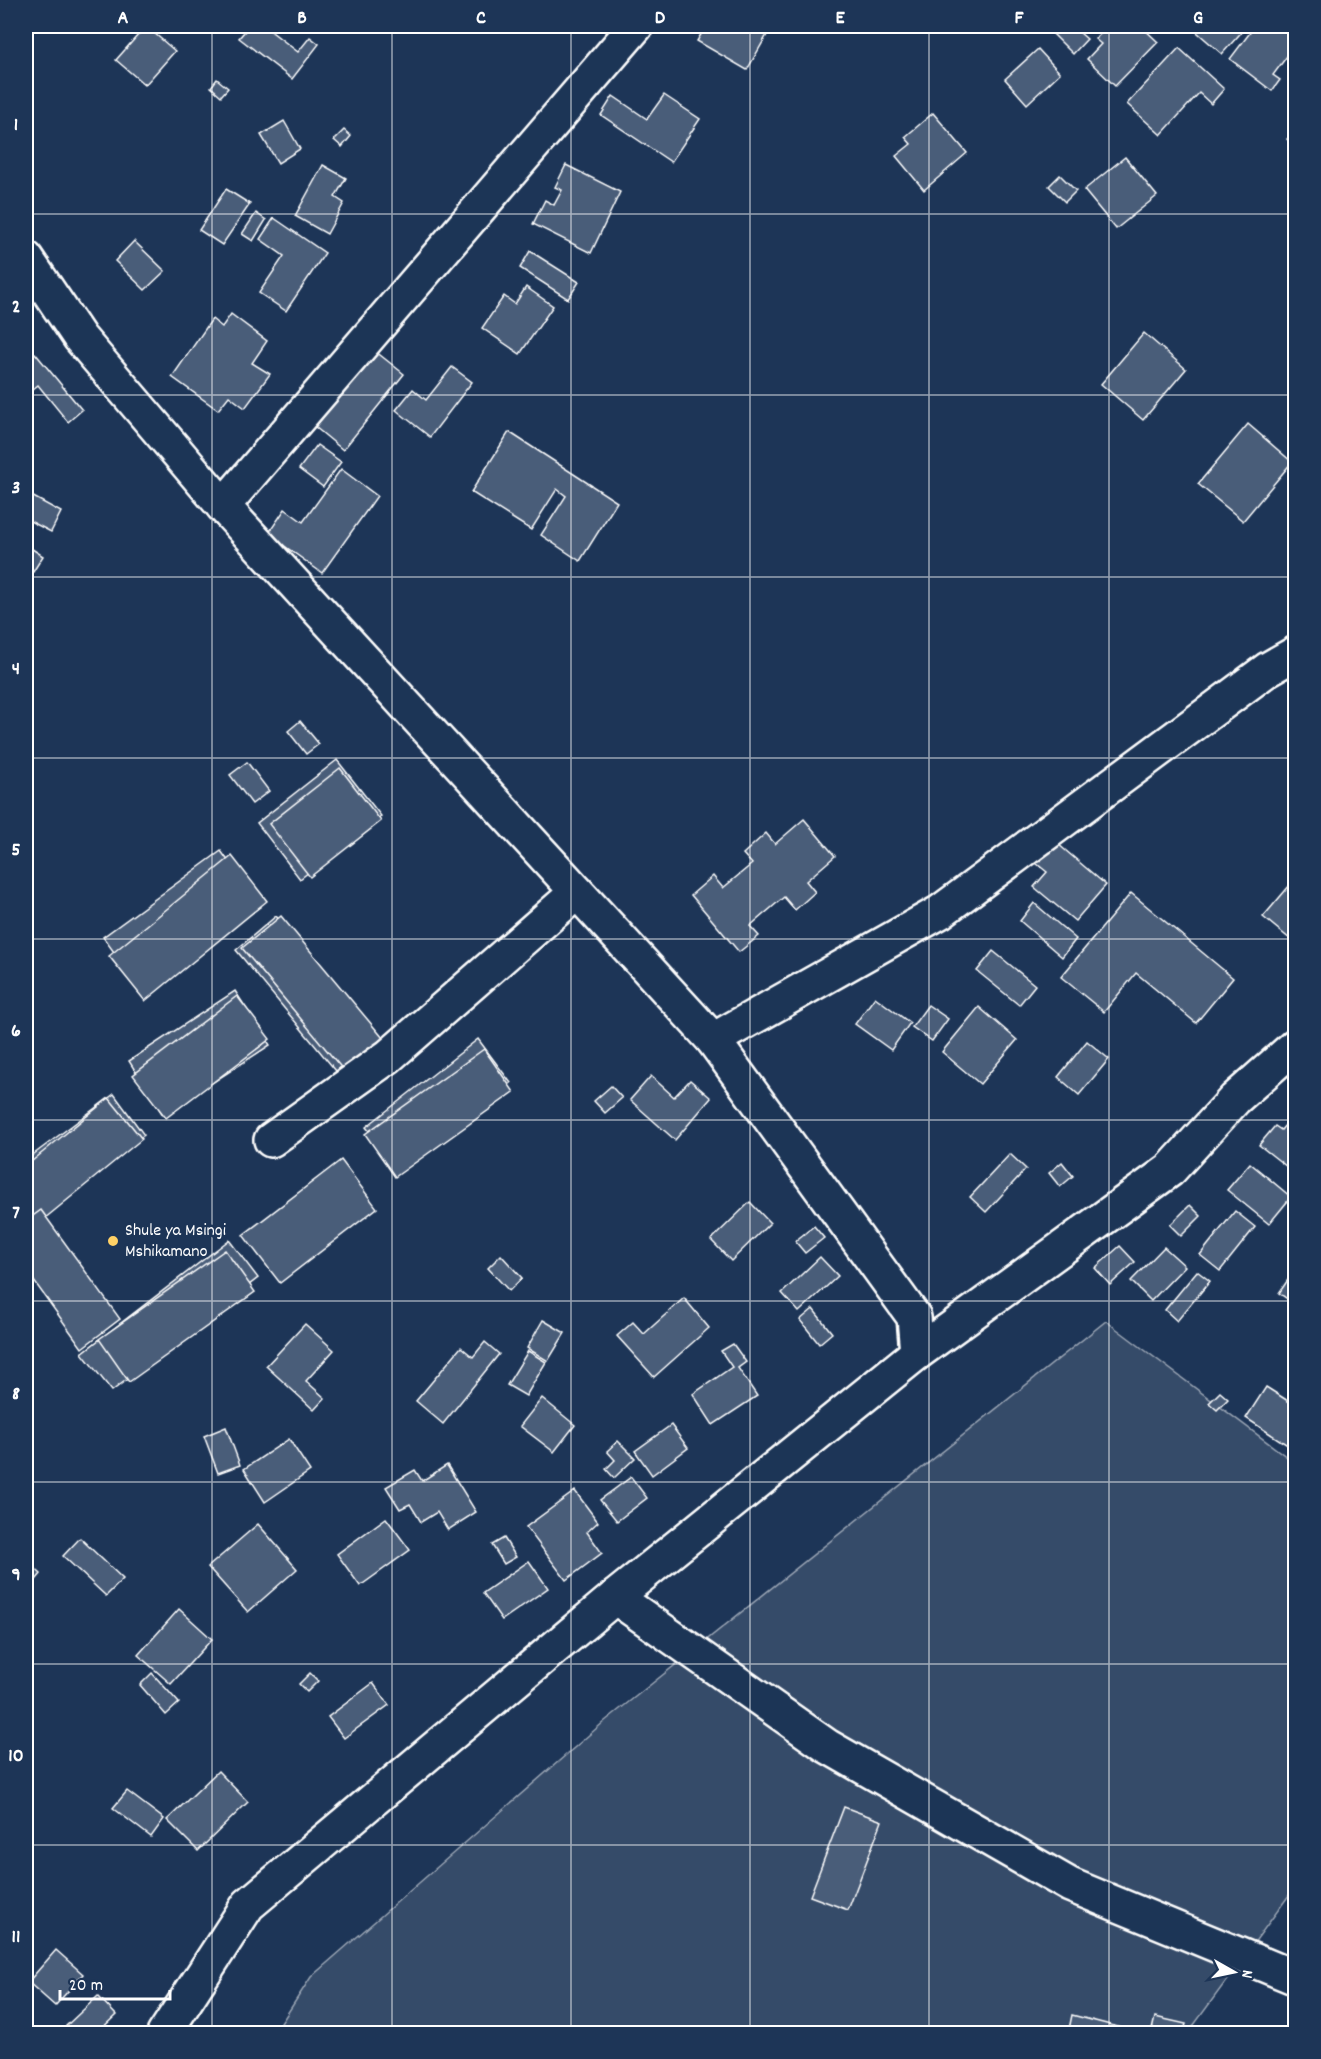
<svg xmlns="http://www.w3.org/2000/svg" width="1321" height="2059" font-family="Dekko,sans-serif">
  <rect width="100%" height="100%" fill="#1d3557"/>
  <filter id="ink" filterUnits="userSpaceOnUse"><feTurbulence type="fractalNoise" baseFrequency=".0167" numOctaves="2"/><feDisplacementMap in="SourceGraphic" scale="12" xChannelSelector="R" yChannelSelector="G"/><feConvolveMatrix kernelMatrix="1 2 1 2 8 2 1 2 1" color-interpolation-filters="sRGB"/></filter>
  <g filter="url(#ink)">
    <!-- green -->
    <polygon fill="#364b69" stroke="#9aa5b4" stroke-width="1.5" points="1106,1321 1295,1463 1295,1887 1188,2033 274,2034 311,1977 605,1721"/>
    <!-- building -->
    <g fill="#4a5d79" stroke="#fff" stroke-width="1.5">
      <polygon points="146,26 175,51 145,85 116,60"/>
      <polygon points="249,26 264,26 298,52 310,37 319,44 292,79 239,38"/>
      <polygon points="706,26 772,26 747,70 697,41"/>
      <polygon points="941,26 953,26 946,32"/>
      <polygon points="1059,26 1072,26 1087,39 1073,54 1052,33"/>
      <polygon points="1109,26 1141,26 1158,42 1115,86 1087,59 1101,44 1095,39"/>
      <polygon points="1190,26 1247,26 1222,54"/>
      <polygon points="1255,26 1281,26 1296,36 1296,44 1273,75 1280,80 1272,91 1230,59"/>
      <polygon points="1179,48 1224,89 1211,104 1199,93 1161,135 1127,104"/>
      <polygon points="1038,49 1060,73 1027,104 1005,79"/>
      <polygon points="217,79 228,88 221,96 211,87"/>
      <polygon points="664,95 700,119 671,162 601,115 613,96 647,119"/>
      <polygon points="933,113 967,153 924,190 896,156 911,144 905,137"/>
      <polygon points="284,121 300,149 278,163 261,135"/>
      <polygon points="344,130 351,136 342,147 334,140"/>
      <polygon points="1296,132 1296,148 1287,139"/>
      <polygon points="1125,157 1157,196 1116,229 1084,190"/>
      <polygon points="323,165 346,178 335,197 344,203 327,234 295,216"/>
      <polygon points="566,165 620,192 591,253 533,224 545,200 554,205 562,190 555,187"/>
      <polygon points="1060,175 1076,191 1065,202 1049,186"/>
      <polygon points="226,189 250,204 222,245 199,230"/>
      <polygon points="256,213 266,220 253,241 242,234"/>
      <polygon points="274,218 325,253 286,311 259,293 284,256 260,239"/>
      <polygon points="134,241 165,271 145,290 115,261"/>
      <polygon points="530,251 579,282 568,299 520,268"/>
      <polygon points="526,287 553,306 520,354 482,328 504,296 515,304"/>
      <polygon points="231,314 267,341 252,363 270,374 245,408 229,396 218,410 172,377 212,319 222,327"/>
      <polygon points="1144,333 1186,369 1143,420 1101,384"/>
      <polygon points="375,351 404,374 343,450 315,427"/>
      <polygon points="35,353 82,410 68,422 38,385 26,395 26,360"/>
      <polygon points="452,367 472,382 430,437 396,410 413,389 426,400"/>
      <polygon points="1248,424 1292,462 1243,521 1198,484"/>
      <polygon points="509,432 617,502 580,561 541,535 566,496 557,489 531,530 471,492"/>
      <polygon points="317,445 341,462 323,487 299,469"/>
      <polygon points="341,469 377,496 322,573 268,534 285,509 303,522"/>
      <polygon points="26,493 61,512 51,532 26,519"/>
      <polygon points="26,545 43,556 33,572 26,568"/>
      <polygon points="300,721 319,744 306,754 288,731"/>
      <polygon points="337,760 381,816 300,879 257,823"/>
      <polygon points="247,762 269,791 252,804 230,775"/>
      <polygon points="340,768 381,821 310,877 269,824"/>
      <polygon points="804,819 835,856 806,881 815,892 795,910 784,897 750,926 759,936 739,952 691,895 713,876 723,888 752,864 743,854 766,833 775,844"/>
      <polygon points="1051,838 1106,885 1075,921 1034,887 1047,872 1032,860"/>
      <polygon points="221,851 261,906 143,992 103,937"/>
      <polygon points="232,856 267,901 145,1001 109,956"/>
      <polygon points="1296,878 1296,944 1263,917"/>
      <polygon points="1131,893 1233,978 1196,1023 1136,973 1104,1012 1061,977"/>
      <polygon points="1034,903 1076,939 1062,957 1020,921"/>
      <polygon points="276,916 376,1038 336,1071 236,950"/>
      <polygon points="281,916 383,1038 344,1071 242,948"/>
      <polygon points="993,951 1035,985 1019,1005 977,971"/>
      <polygon points="235,991 270,1045 163,1115 129,1061"/>
      <polygon points="237,996 270,1039 166,1118 133,1075"/>
      <polygon points="875,997 910,1023 891,1050 855,1024"/>
      <polygon points="928,1005 948,1019 932,1041 912,1027"/>
      <polygon points="979,1007 1017,1040 980,1084 942,1052"/>
      <polygon points="478,1039 511,1083 400,1170 366,1127"/>
      <polygon points="1087,1041 1109,1059 1079,1095 1058,1077"/>
      <polygon points="484,1049 514,1092 395,1177 365,1134"/>
      <polygon points="651,1076 674,1097 690,1080 711,1098 675,1140 630,1100"/>
      <polygon points="611,1086 622,1098 605,1113 594,1101"/>
      <polygon points="114,1094 144,1135 31,1220 26,1213 26,1160"/>
      <polygon points="109,1098 142,1139 33,1228 26,1218 26,1166"/>
      <polygon points="1296,1112 1296,1174 1259,1145 1275,1126 1281,1130"/>
      <polygon points="1010,1154 1026,1169 986,1212 970,1197"/>
      <polygon points="341,1160 377,1208 280,1283 243,1235"/>
      <polygon points="1062,1162 1073,1176 1060,1187 1049,1173"/>
      <polygon points="1250,1163 1291,1197 1269,1224 1227,1190"/>
      <polygon points="750,1202 770,1223 731,1261 711,1240"/>
      <polygon points="1190,1205 1201,1216 1181,1236 1170,1225"/>
      <polygon points="41,1210 120,1319 82,1348 26,1270 26,1221"/>
      <polygon points="1235,1211 1255,1227 1220,1271 1200,1255"/>
      <polygon points="814,1226 824,1238 805,1253 795,1241"/>
      <polygon points="229,1240 258,1278 112,1391 82,1353"/>
      <polygon points="1120,1246 1135,1262 1110,1285 1095,1268"/>
      <polygon points="1164,1247 1185,1266 1151,1301 1131,1281"/>
      <polygon points="225,1250 255,1292 129,1382 99,1339"/>
      <polygon points="501,1255 522,1278 509,1291 488,1268"/>
      <polygon points="820,1257 838,1276 799,1312 782,1293"/>
      <polygon points="1296,1268 1296,1305 1279,1293"/>
      <polygon points="1197,1271 1210,1281 1177,1321 1165,1310"/>
      <polygon points="684,1298 709,1328 654,1377 617,1336 633,1322 644,1334"/>
      <polygon points="813,1309 832,1333 819,1344 800,1320"/>
      <polygon points="543,1320 565,1333 548,1361 527,1348"/>
      <polygon points="305,1324 334,1350 306,1381 325,1398 314,1410 266,1366"/>
      <polygon points="485,1342 499,1354 443,1424 416,1401 461,1347 473,1357"/>
      <polygon points="733,1344 746,1362 738,1368 757,1396 713,1425 693,1394 732,1367 721,1351"/>
      <polygon points="528,1351 546,1362 526,1396 507,1385"/>
      <polygon points="1266,1387 1296,1406 1296,1436 1289,1446 1246,1418"/>
      <polygon points="1220,1392 1228,1399 1217,1410 1209,1403"/>
      <polygon points="542,1398 575,1425 554,1452 520,1426"/>
      <polygon points="671,1425 688,1448 652,1475 635,1451"/>
      <polygon points="226,1427 240,1465 218,1473 204,1436"/>
      <polygon points="289,1439 310,1471 265,1502 244,1469"/>
      <polygon points="618,1441 635,1458 614,1478 606,1469 615,1460 607,1451"/>
      <polygon points="447,1465 476,1512 448,1530 437,1512 421,1522 410,1504 400,1509 386,1487 415,1470 422,1481"/>
      <polygon points="631,1477 647,1498 617,1521 600,1500"/>
      <polygon points="575,1491 598,1522 587,1532 602,1553 566,1580 526,1527"/>
      <polygon points="386,1518 410,1550 360,1586 337,1554"/>
      <polygon points="258,1524 297,1569 248,1612 208,1567"/>
      <polygon points="80,1538 123,1579 106,1596 63,1556"/>
      <polygon points="504,1538 516,1557 504,1564 492,1545"/>
      <polygon points="27,1561 41,1574 26,1592 26,1563"/>
      <polygon points="529,1561 548,1588 502,1620 483,1593"/>
      <polygon points="179,1609 212,1639 171,1684 138,1655"/>
      <polygon points="152,1673 179,1703 166,1715 140,1685"/>
      <polygon points="310,1673 318,1681 307,1692 299,1684"/>
      <polygon points="373,1683 389,1705 344,1738 328,1717"/>
      <polygon points="218,1771 248,1802 198,1851 167,1820"/>
      <polygon points="127,1791 164,1819 151,1837 113,1808"/>
      <polygon points="844,1807 882,1821 848,1910 810,1896"/>
      <polygon points="56,1950 83,1974 55,2006 28,1982"/>
      <polygon points="98,1996 116,2015 96,2034 73,2034 66,2026"/>
      <polygon points="1072,2015 1145,2034 1068,2034"/>
      <polygon points="1155,2017 1186,2024 1183,2034 1151,2034"/>
    </g>
    <g fill="none" stroke-linecap="round" stroke-linejoin="round">
      <!-- minor casing -->
      <g stroke="#fff" stroke-width="38">
        <g id="minor">
          <polyline points="26,258 80,338 223,506 713,1040 914,1317 917,1353"/>
          <polyline points="223,506 636,26"/>
          <polyline points="713,1040 940,912 1268,669 1296,653"/>
          <polyline points="271,1140 389,1056 577,892"/>
          <polyline points="615,1597 827,1746 1070,1885 1296,1978"/>
          <polyline points="164,2034 248,1905 615,1597 917,1353 1170,1170 1235,1099 1296,1045"/>
        </g>
      </g>
      <!-- minor -->
      <use href="#minor" stroke="#1d3557" stroke-width="33"/>
    </g>
  </g>
  <!-- grid -->
  <path fill="none" stroke="#fff" stroke-width="1.5" stroke-opacity="0.55" d="M212,26v2008M392,26v2008M571,26v2008M750,26v2008M929,26v2008M1109,26v2008M26,214h1270M26,395h1270M26,577h1270M26,758h1270M26,939h1270M26,1120h1270M26,1301h1270M26,1482h1270M26,1664h1270M26,1845h1270"/>
  <!-- markers -->
  <circle fill="#ffd166" stroke="#1d3557" stroke-width="2" cx="113" cy="1241" r="6"/>
  <g text-anchor="middle" dominant-baseline="central" stroke-width="5" stroke-linejoin="round" paint-order="stroke">
    <!-- poi labels -->
    <g font-size="18" fill="#fff" stroke="#1d3557" text-anchor="start">
      <text x="125" y="1231">Shule ya Msingi<tspan x="125" dy="21">Mshikamano</tspan></text>
    </g>
  </g>
  <!-- margin -->
  <rect width="1321" height="2059" fill="none" stroke="#1d3557" stroke-width="66"/>
  <!-- north arrow -->
  <g transform="translate(1234 1972) rotate(99)" stroke="#1d3557" stroke-width="4.5" paint-order="stroke">
  <path d="M0-4.5L10 22L0 15L-10 22Z" fill="#ffffff"/>
  <text y="-9" font-size="16" font-weight="bold" text-anchor="middle" fill="#ffffff">N</text>
  </g>
  <!-- scale -->
  <path d="M60 1990v9h110v-9" fill="none" stroke="#ffffff" stroke-width="3"/>
  <text x="69" y="1990" font-size="18" fill="#ffffff" stroke="#1d3557" stroke-width="4.5" paint-order="stroke">20 m</text>
  <rect x="33" y="33" width="1255" height="1993" fill="none" stroke="#fff" stroke-width="2"/>
  <g font-size="20" text-anchor="middle" font-weight="bold" fill="#fff">
    <text x="123" y="23">A</text>
    <text x="302" y="23">B</text>
    <text x="481" y="23">C</text>
    <text x="660" y="23">D</text>
    <text x="840" y="23">E</text>
    <text x="1019" y="23">F</text>
    <text x="1198" y="23">G</text>
    <text x="16" y="130">1</text>
    <text x="16" y="312">2</text>
    <text x="16" y="493">3</text>
    <text x="16" y="674">4</text>
    <text x="16" y="855">5</text>
    <text x="16" y="1036">6</text>
    <text x="16" y="1218">7</text>
    <text x="16" y="1399">8</text>
    <text x="16" y="1580">9</text>
    <text x="16" y="1761">10</text>
    <text x="16" y="1942">11</text>
  </g>
</svg>
